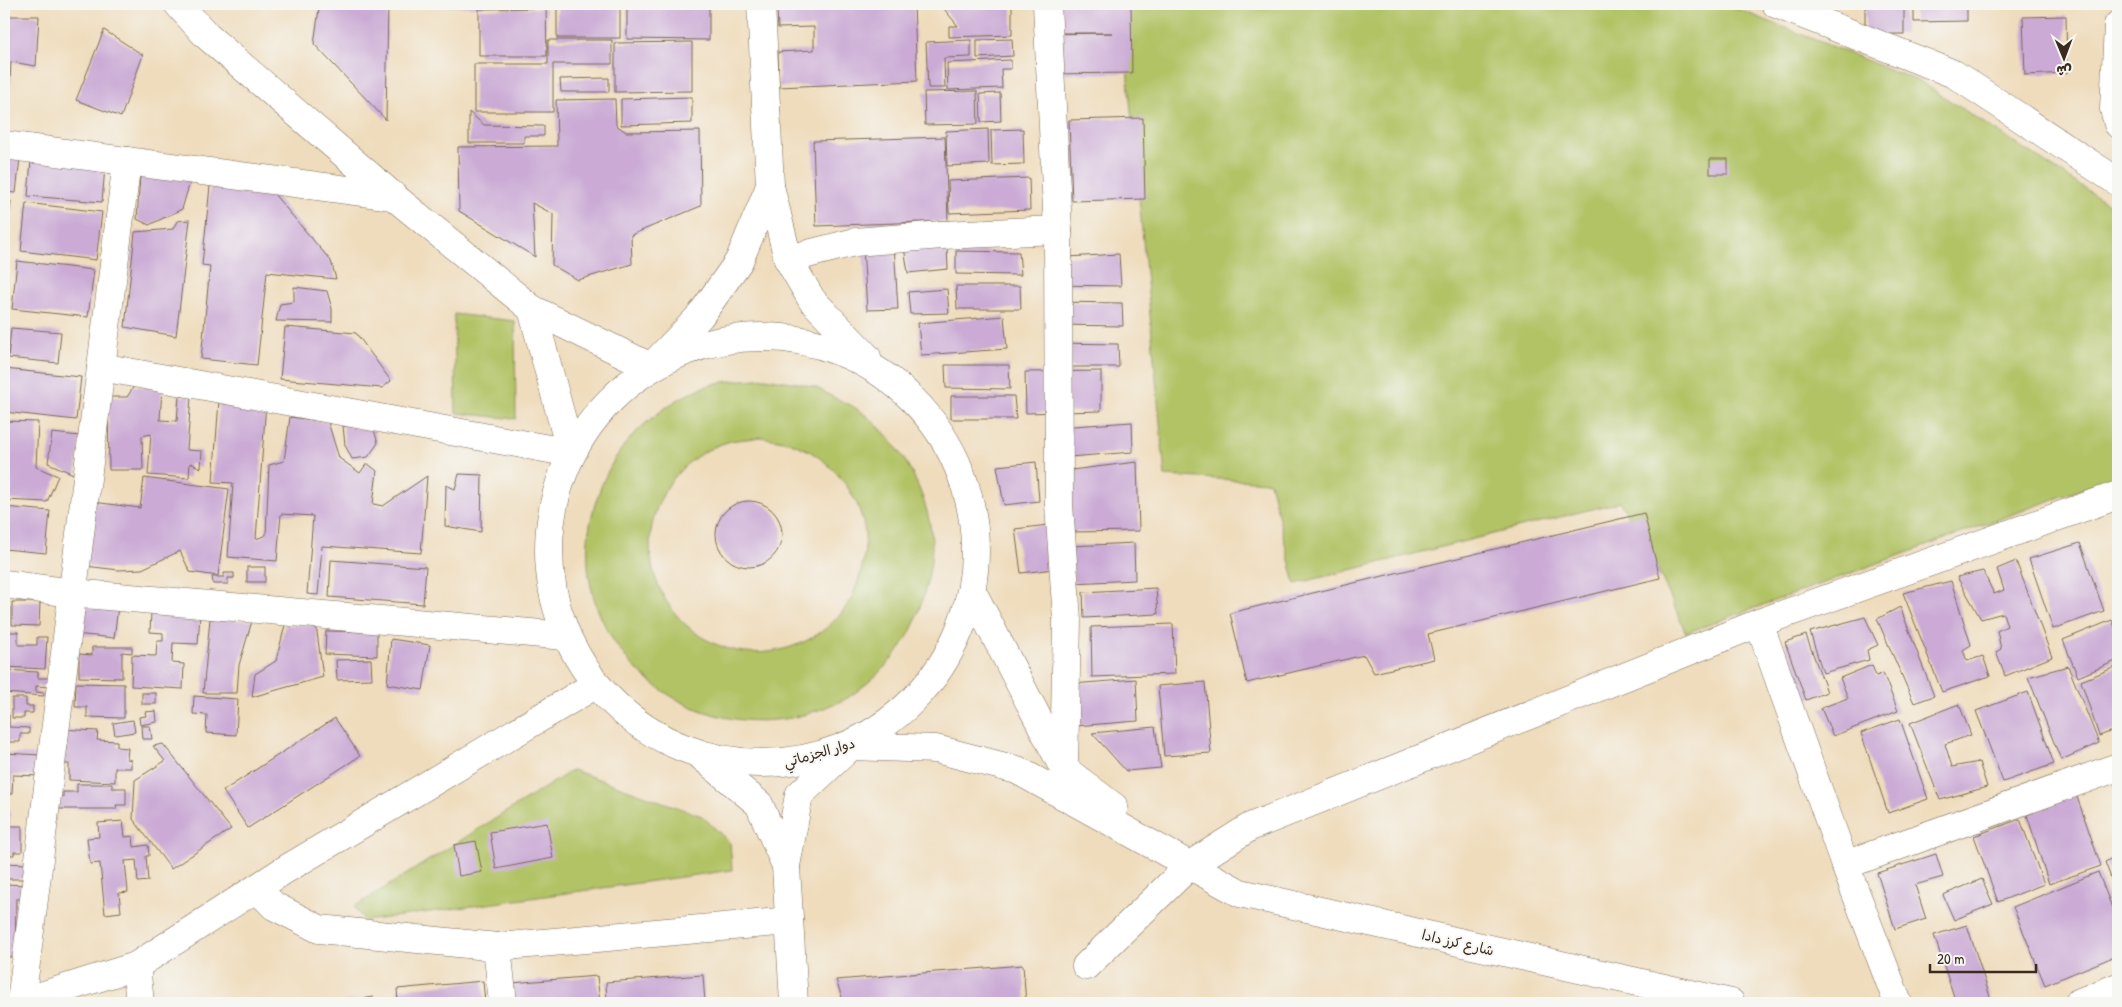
<svg xmlns="http://www.w3.org/2000/svg" width="2122" height="1007" font-family="'Patrick Hand','Playpen Sans Arabic',sans-serif">
  <rect width="100%" height="100%" fill="#f6f6f2"/>
  <filter id="ink" filterUnits="userSpaceOnUse"><feTurbulence type="fractalNoise" baseFrequency=".02" numOctaves="2"/><feDisplacementMap in="SourceGraphic" scale="10" xChannelSelector="R" yChannelSelector="G"/><feConvolveMatrix kernelMatrix="1 2 1 2 8 2 1 2 1" color-interpolation-filters="sRGB"/></filter>
  <filter id="wash" filterUnits="userSpaceOnUse"><feTurbulence type="fractalNoise" baseFrequency=".0096" numOctaves="4" result="noise"/><feDisplacementMap in="SourceGraphic" scale="20" xChannelSelector="R" yChannelSelector="G"/><feGaussianBlur stdDeviation="1.12" result="paint"/><feColorMatrix in="noise" values="0 0 0 0 0 0 0 0 0 0 0 0 0 0 0 0 0 1.4 0 .05"/><feComposite in="paint" operator="in"/></filter>
  <g filter="url(#wash)">
    <rect width="100%" height="100%" fill="#efdcbc"/>
    <!-- green -->
    <g fill="#b2c366" stroke="#767642" fill-rule="evenodd">
      <polygon points="1121,4 1725,4 1921,82 2118,210 2118,476 1686,633 1657,567 1620,502 1295,584 1270,482 1165,476"/>
      <polygon points="454,314 515,321 516,419 456,413"/>
      <path d="M766,378c15,3 33,4 48,9 6,2 13,7 19,10 8,4 17,7 24,12 39,26 67,75 74,122 4,29 -5,58 -14,85 -11,33 -40,62 -68,81 -7,5 -17,7 -25,11 -133,54 -275,-72 -227,-210 11,-33 27,-58 54,-79 19,-16 42,-30 66,-36 15,-3 33,-3 49,-5zM761,437c10,2 20,3 30,6 38,12 71,52 74,92 1,18 -3,35 -9,52 -8,25 -32,47 -57,57 -100,41 -190,-72 -129,-161 14,-20 37,-36 61,-42 9,-2 20,-2 30,-4z"/>
      <polygon points="573,770 702,816 730,843 732,870 365,921 354,907"/>
    </g>
    <g id="blocks">
      <!-- building -->
      <g fill="#cbabd5">
        <polygon points="337,4 388,4 386,120 314,44 319,9 336,6"/>
        <polygon points="428,4 484,4 483,7 428,6"/>
        <rect x="557" y="4" width="63" height="34"/>
        <polygon points="627,4 709,4 709,40 627,39"/>
        <polygon points="863,4 914,4 917,81 779,87 778,52 814,50 814,27 778,28 777,8"/>
        <polygon points="940,4 1012,4 1012,35 949,37 949,26 958,26"/>
        <polygon points="1060,4 1131,4 1132,73 1046,74 1045,34 1113,33 1061,33"/>
        <rect x="1865" y="4" width="39" height="30"/>
        <polygon points="1914,4 1967,4 1967,21 1914,22"/>
        <polygon points="546,8 547,56 479,56 479,9"/>
        <polygon points="4,16 39,16 36,66 11,62 8,116 4,115"/>
        <polygon points="2066,16 2067,73 2025,75 2023,17"/>
        <polygon points="104,30 143,55 121,117 76,100"/>
        <polygon points="1012,39 1013,56 977,58 977,40"/>
        <polygon points="548,40 612,40 612,64 553,64 553,112 474,112 474,64 548,64"/>
        <polygon points="971,40 971,57 944,58 945,88 928,88 926,42"/>
        <polygon points="692,42 692,91 615,92 615,43"/>
        <polygon points="1011,60 1011,69 1001,69 1002,88 948,90 947,63"/>
        <polygon points="609,78 609,92 561,92 560,79"/>
        <polygon points="977,91 978,124 925,125 924,92"/>
        <polygon points="1000,93 1001,121 981,122 980,94"/>
        <polygon points="692,97 692,123 621,125 621,99"/>
        <polygon points="615,99 616,125 626,132 700,131 701,206 631,235 632,264 578,280 552,265 553,214 532,203 535,257 459,211 458,147 557,146 556,100"/>
        <polygon points="469,112 484,125 544,126 544,136 524,136 524,143 469,143"/>
        <polygon points="1143,118 1145,199 1072,201 1069,120"/>
        <polygon points="988,129 989,164 947,166 946,131"/>
        <polygon points="1023,129 1024,164 992,165 991,130"/>
        <polygon points="945,137 948,221 816,226 813,141"/>
        <polygon points="4,156 20,158 16,193 4,192"/>
        <rect x="1710" y="159" width="18" height="15"/>
        <polygon points="31,160 105,167 102,202 28,196"/>
        <polygon points="140,177 191,179 182,209 149,225 137,219"/>
        <polygon points="1029,178 1030,210 949,213 948,181"/>
        <polygon points="210,186 273,193 331,261 336,279 267,272 257,365 201,359 210,266 202,265"/>
        <polygon points="4,200 11,201 5,251 4,251"/>
        <polygon points="26,203 102,212 96,260 21,251"/>
        <polygon points="190,220 176,336 125,327 135,232 173,229 177,221"/>
        <polygon points="894,245 898,309 867,310 863,248"/>
        <polygon points="947,246 948,269 908,273 904,247"/>
        <polygon points="956,251 1019,252 1021,275 956,274"/>
        <polygon points="1119,254 1121,286 1052,285 1050,258"/>
        <polygon points="17,261 94,270 88,317 12,309"/>
        <polygon points="956,286 1020,286 1021,309 957,309"/>
        <polygon points="294,287 327,291 332,309 332,322 276,321 280,304 294,302"/>
        <polygon points="947,289 949,313 910,314 908,292"/>
        <polygon points="1058,302 1122,303 1123,326 1059,325"/>
        <polygon points="1004,316 1007,349 921,355 918,323"/>
        <polygon points="285,327 356,333 391,381 382,388 280,379"/>
        <polygon points="11,328 61,332 58,363 8,358"/>
        <polygon points="1054,343 1118,344 1119,367 1054,367"/>
        <polygon points="945,365 1009,365 1010,389 946,388"/>
        <polygon points="5,369 81,377 76,420 4,412"/>
        <polygon points="1101,371 1101,411 1026,413 1025,372"/>
        <polygon points="134,386 162,388 160,420 177,421 179,396 191,397 187,450 202,451 201,468 190,463 189,478 148,475 151,434 142,436 143,470 109,470 108,397 127,397"/>
        <polygon points="951,396 1014,396 1016,419 951,419"/>
        <polygon points="219,400 266,403 256,539 266,535 269,465 284,461 290,417 328,422 339,458 360,473 367,463 377,471 373,504 383,506 427,476 421,553 322,546 318,595 307,594 313,516 281,514 277,561 228,557 233,483 213,482"/>
        <polygon points="4,421 38,422 36,467 58,476 47,502 4,500"/>
        <polygon points="1132,422 1133,452 1056,458 1059,427"/>
        <polygon points="343,426 374,430 378,443 368,457 352,459 345,445"/>
        <polygon points="52,433 80,436 76,475 48,463"/>
        <polygon points="1036,462 1039,501 1004,505 997,466"/>
        <polygon points="1137,462 1139,531 1070,532 1063,471"/>
        <polygon points="459,474 482,475 481,532 445,526 446,485 455,489"/>
        <polygon points="144,478 229,489 218,576 190,572 180,551 142,569 119,570 85,566 93,502 140,508"/>
        <circle cx="749" cy="534" r="33"/>
        <polygon points="4,507 50,511 46,553 4,549"/>
        <polygon points="1644,513 1660,578 1428,634 1434,659 1374,673 1364,655 1247,683 1230,613"/>
        <polygon points="1048,525 1054,569 1021,573 1015,529"/>
        <polygon points="1134,543 1135,580 1073,583 1071,546"/>
        <polygon points="2080,543 2104,611 2053,629 2029,559"/>
        <polygon points="331,560 426,567 423,604 329,597"/>
        <polygon points="2016,561 2052,657 2005,676 1996,652 2001,649 1997,631 2007,626 2003,613 1981,619 1957,577 1983,571 1994,594 2004,590 1997,569"/>
        <rect x="247" y="567" width="18" height="15"/>
        <polygon points="224,573 234,573 234,578 228,578 228,584 213,584 212,577 224,577"/>
        <polygon points="1951,581 1971,645 1963,650 1967,661 1983,656 1990,676 1942,692 1903,593"/>
        <polygon points="1156,588 1158,614 1084,618 1083,592"/>
        <polygon points="12,602 40,602 39,626 12,625"/>
        <polygon points="78,603 118,607 114,638 75,634"/>
        <polygon points="1900,607 1934,696 1914,703 1877,619"/>
        <polygon points="151,612 200,614 198,644 173,643 172,663 184,664 183,689 131,686 132,655 156,656 157,641 163,641 163,633 150,632"/>
        <polygon points="1865,617 1878,645 1867,650 1869,660 1823,673 1810,632"/>
        <polygon points="210,619 252,621 239,665 237,693 203,693"/>
        <polygon points="2112,620 2118,634 2118,660 2078,677 2063,640"/>
        <polygon points="1173,624 1175,674 1092,677 1091,627"/>
        <polygon points="285,625 316,625 323,677 252,697 255,674 276,661"/>
        <polygon points="326,631 377,632 377,656 325,654"/>
        <polygon points="5,632 18,632 18,645 37,645 37,637 47,637 45,669 4,667"/>
        <polygon points="1806,635 1827,692 1806,700 1785,642"/>
        <polygon points="391,639 430,645 423,690 387,684"/>
        <polygon points="92,647 132,647 132,653 122,652 122,678 79,677 79,654 92,655"/>
        <polygon points="371,659 372,679 337,680 336,660"/>
        <polygon points="1872,665 1876,676 1883,673 1898,711 1833,736 1821,708 1848,698 1840,678"/>
        <polygon points="2068,666 2099,743 2061,760 2028,677"/>
        <polygon points="2118,666 2118,729 2099,736 2081,681"/>
        <polygon points="4,670 38,672 38,678 50,678 50,687 36,686 36,692 44,693 44,696 4,693"/>
        <polygon points="1136,679 1138,721 1075,726 1072,684"/>
        <polygon points="1205,682 1211,753 1164,756 1158,686"/>
        <polygon points="76,683 124,684 124,718 87,717 87,707 75,707"/>
        <polygon points="2028,692 2054,764 2003,782 1976,711"/>
        <rect x="142" y="693" width="14" height="11"/>
        <polygon points="194,696 238,699 236,735 206,733 207,715 193,714"/>
        <polygon points="12,698 26,698 26,706 33,706 33,713 24,713 24,718 12,718"/>
        <polygon points="1959,704 1971,735 1945,744 1952,767 1979,762 1987,787 1940,800 1910,723"/>
        <polygon points="156,711 157,722 140,725 139,717 146,716 145,712"/>
        <polygon points="4,715 9,715 9,727 29,728 29,734 20,734 20,742 4,742"/>
        <polygon points="335,718 360,756 248,828 223,791"/>
        <polygon points="1900,719 1928,799 1888,813 1861,733"/>
        <polygon points="133,720 135,732 115,735 113,723"/>
        <polygon points="141,726 150,726 152,739 142,739"/>
        <polygon points="1155,727 1161,768 1126,771 1092,733"/>
        <polygon points="59,729 98,731 97,740 117,741 117,747 128,748 127,759 131,760 131,768 115,768 115,782 69,780 69,764 62,764"/>
        <polygon points="163,744 231,829 171,869 133,819 135,780 165,761 153,746"/>
        <polygon points="4,753 41,755 40,776 13,775 12,794 4,794"/>
        <polygon points="77,784 112,784 112,788 126,788 126,805 116,805 117,809 51,809 57,797 63,797 63,792 77,792"/>
        <polygon points="2076,794 2101,866 2049,884 2027,815"/>
        <rect x="4" y="811" width="6" height="14"/>
        <polygon points="2020,819 2044,884 1998,902 1974,836"/>
        <polygon points="123,821 125,837 133,836 134,847 148,845 149,856 146,856 148,881 138,882 136,860 125,861 128,892 119,893 121,912 105,914 100,863 90,864 87,838 99,837 98,823"/>
        <polygon points="547,823 553,858 496,869 490,832"/>
        <polygon points="4,826 22,826 22,852 14,852 14,855 4,855"/>
        <polygon points="476,841 482,872 459,876 454,845"/>
        <polygon points="1936,854 1943,877 1915,885 1926,919 1895,929 1877,873"/>
        <polygon points="2118,855 2118,897 2105,862"/>
        <polygon points="4,863 27,864 27,879 4,879"/>
        <polygon points="2098,872 2118,923 2118,955 2045,985 2013,907"/>
        <polygon points="1982,879 1993,904 1954,920 1943,895"/>
        <polygon points="4,884 29,885 29,899 16,899 15,957 4,957"/>
        <polygon points="1967,925 1992,1003 1956,1003 1934,935"/>
        <polygon points="1023,965 1026,1003 844,1003 836,980"/>
        <polygon points="703,975 705,1003 607,1003 606,982"/>
        <polygon points="597,976 600,1003 513,1003 511,983"/>
        <polygon points="483,981 485,1003 398,1003 397,989"/>
        <polygon points="374,997 375,1003 342,1003 341,1002"/>
      </g>
    </g>
  </g>
  <g filter="url(#ink)">
    <use href="#blocks" fill-opacity="0" stroke="#7a6855" stroke-width="1"/>
    <g fill="none" stroke-linecap="round" stroke-linejoin="round">
      <!-- minor casing -->
      <g stroke="#7a6855" stroke-width="29">
        <g id="minor">
          <polyline points="1047,4 1058,230 1059,505 1067,620 1064,769"/>
          <polyline points="1776,4 1954,74 2118,182"/>
          <polyline points="2118,25 2114,109 2118,124"/>
          <polyline points="4,145 393,196"/>
          <polyline points="788,259 855,242 942,235 1058,230"/>
          <polyline points="101,367 571,453"/>
          <polyline points="4,584 73,593 565,636"/>
          <polyline points="1759,623 1845,865 1898,1003"/>
          <polyline points="1845,865 2118,767"/>
          <polyline points="257,889 274,906 319,929 497,947 789,921"/>
          <polyline points="497,947 503,1003"/>
          <polyline points="136,966 140,1003"/>
          <polyline points="1086,966 1190,865 1250,827 1759,623 2118,495"/>
          <polyline points="21,1002 127,161"/>
          <polyline points="2078,1003 2118,987"/>
        </g>
      </g>
      <!-- major casing -->
      <g stroke="#7a6855" stroke-width="29">
        <g id="major">
          <polyline points="178,4 207,36 393,196 532,309 651,367 700,316 739,261 770,186 788,259 812,300 867,357"/>
          <polyline points="761,4 770,186"/>
          <polyline points="532,309 571,453"/>
          <circle cx="762" cy="550" r="213"/>
          <polyline points="974,595 1064,769 1114,807"/>
          <polyline points="700,755 759,804 786,866"/>
          <polyline points="18,1003 136,966 283,871 595,685"/>
          <polyline points="794,1003 786,866 799,795 851,746 936,749 1017,770 1240,893 1731,1003"/>
        </g>
      </g>
      <!-- minor -->
      <use href="#minor" stroke="#fff" stroke-width="28"/>
      <!-- major -->
      <use href="#major" stroke="#fff" stroke-width="28"/>
    </g>
  </g>
  <g text-anchor="middle" dominant-baseline="central" stroke-width="4" stroke-linejoin="round" paint-order="stroke">
    <!-- street labels -->
    <g font-size="14" fill="#3b2a1e" stroke="#f6f6f2">
      <text transform="translate(819 752) rotate(-16)">دوار الجزماتي</text>
      <text transform="translate(1458 942) rotate(13)">شارع كرز دادا</text>
    </g>
  </g>
  <!-- margin -->
  <rect width="2122" height="1007" fill="none" stroke="#f6f6f2" stroke-width="20"/>
  <!-- north arrow -->
  <g transform="translate(2064 58) rotate(179)" stroke="#f6f6f2" stroke-width="4" paint-order="stroke">
  <path d="M0-4L9 19L0 12L-9 19Z" fill="#3b2a1e"/>
  <text y="-8" font-size="14" font-weight="bold" text-anchor="middle" fill="#3b2a1e">ش</text>
  </g>
  <!-- scale -->
  <path d="M1930 964v8h106v-8" fill="none" stroke="#3b2a1e" stroke-width="2.5"/>
  <text x="1937" y="964" font-size="15" fill="#3b2a1e" stroke="#f6f6f2" stroke-width="4" paint-order="stroke">20 m</text>
</svg>
